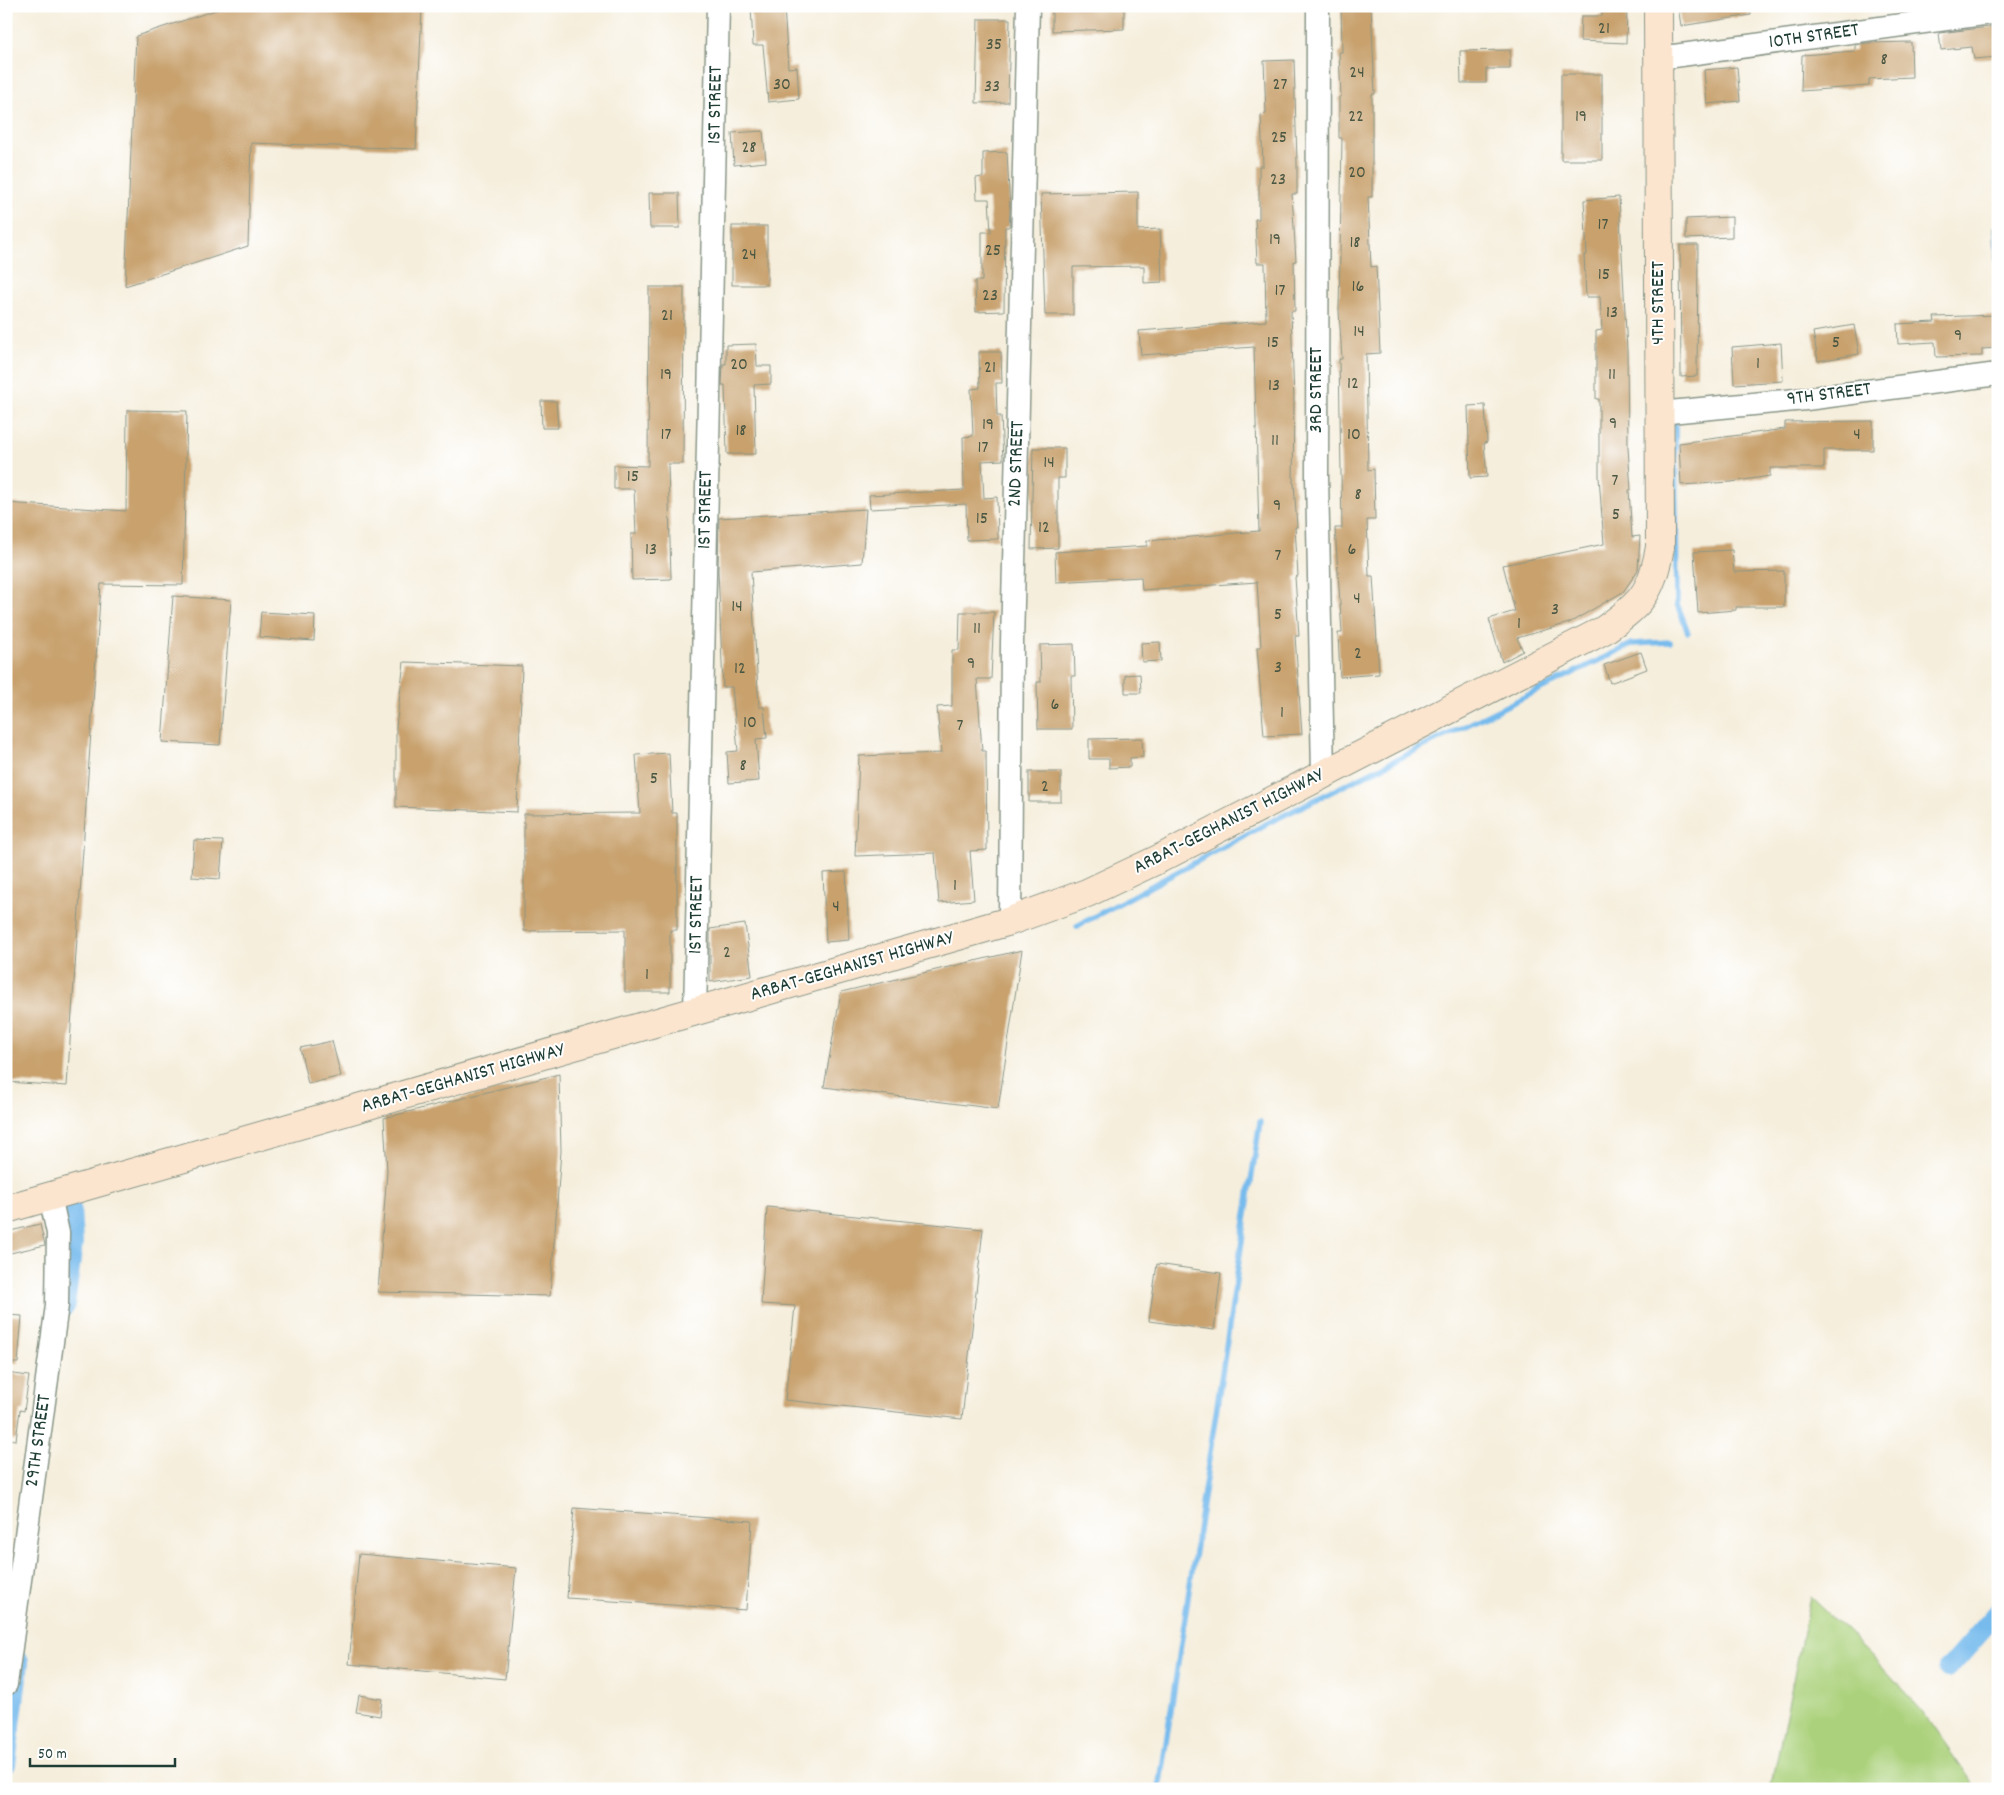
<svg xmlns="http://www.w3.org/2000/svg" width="2004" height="1795" font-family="Dekko,sans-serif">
  <rect width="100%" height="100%" fill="#fff"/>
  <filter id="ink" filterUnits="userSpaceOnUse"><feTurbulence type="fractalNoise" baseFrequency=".02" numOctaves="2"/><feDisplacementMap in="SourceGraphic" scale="10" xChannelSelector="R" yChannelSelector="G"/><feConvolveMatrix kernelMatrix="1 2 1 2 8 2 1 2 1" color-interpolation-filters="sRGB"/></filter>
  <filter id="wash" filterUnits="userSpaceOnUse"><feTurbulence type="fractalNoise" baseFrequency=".0096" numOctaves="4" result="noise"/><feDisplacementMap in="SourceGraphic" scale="20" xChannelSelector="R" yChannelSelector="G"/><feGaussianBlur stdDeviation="1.12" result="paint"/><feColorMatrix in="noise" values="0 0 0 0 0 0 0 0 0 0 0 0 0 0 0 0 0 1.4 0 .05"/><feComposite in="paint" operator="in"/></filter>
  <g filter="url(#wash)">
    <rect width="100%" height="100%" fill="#f5eedc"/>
    <!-- green -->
    <polygon fill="#abd17c" stroke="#658758" points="1810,1597 1869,1653 1923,1712 1977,1789 1771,1789"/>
    <!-- water -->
    <polygon fill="#77bbed" stroke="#4b7c90" points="1994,227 1998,227 1998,272 1995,271"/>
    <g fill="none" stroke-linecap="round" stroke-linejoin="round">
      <!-- stream -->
      <g stroke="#77bbed" stroke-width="5.5">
        <polyline points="1675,423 1677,604 1688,632"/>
        <polyline points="1077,926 1268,823 1632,644 1670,642"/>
        <polyline points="1159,1789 1260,1122"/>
      </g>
      <!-- canal -->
      <g stroke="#77bbed" stroke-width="20">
        <polyline points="65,1306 73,1243 71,1209"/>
        <polyline points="1948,1668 1998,1611"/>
        <polyline points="6,1764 19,1662"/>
      </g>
    </g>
    <g id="blocks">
      <!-- building -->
      <g fill="#c8a16d">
        <polygon points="228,6 422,6 416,149 251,143 248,246 125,286 136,36"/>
        <polygon points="751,6 784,6 788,68 797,67 799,99 768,102 763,45 753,45"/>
        <polygon points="1052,6 1124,6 1124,29 1052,31"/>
        <polygon points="1341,6 1371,6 1375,94 1372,94 1372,197 1368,197 1371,267 1376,266 1380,353 1366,354 1368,470 1374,469 1375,520 1367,520 1369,576 1373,576 1379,674 1340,677 1338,633 1342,633 1335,528 1342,528 1339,359 1342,359 1339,311 1342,138 1339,138 1339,97 1341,97 1339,52 1342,52"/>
        <polygon points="1603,6 1627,6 1626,43 1580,41 1581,16 1602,16"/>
        <polygon points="1678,6 1750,6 1751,15 1681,26"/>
        <polygon points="978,19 1010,19 1008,102 976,103"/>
        <polygon points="1998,26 1998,57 1974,59 1972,47 1941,50 1939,33"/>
        <polygon points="1911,42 1912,77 1869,79 1869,86 1801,91 1802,55 1855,51 1855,45 1867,43"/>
        <polygon points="1510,50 1510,69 1486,69 1486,83 1461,83 1460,51"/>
        <polygon points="1294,60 1297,162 1297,194 1292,194 1296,261 1294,261 1295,311 1291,311 1294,401 1293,483 1294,483 1297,527 1295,527 1298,576 1295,577 1299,636 1295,636 1302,734 1264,736 1257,647 1261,647 1257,582 1142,590 1141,577 1056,582 1055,552 1147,546 1147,541 1259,531 1254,347 1141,355 1139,331 1266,321 1265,263 1257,263 1255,219 1259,219 1259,166 1263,166 1261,115 1266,114 1264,61"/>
        <polygon points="1737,67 1740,101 1707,104 1704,70"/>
        <rect x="1561" y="74" width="41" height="86"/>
        <polygon points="763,131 766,162 734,165 732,133"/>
        <polygon points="1007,152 1010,211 1009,227 1005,227 1004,311 976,312 975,281 982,281 982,232 991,232 989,199 977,199 976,178 983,177 983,153"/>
        <polygon points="1138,192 1138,230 1160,229 1162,282 1144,283 1144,266 1073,267 1073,315 1045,315 1041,194"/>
        <polygon points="649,193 679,193 680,228 650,228"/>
        <polygon points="1619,197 1627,351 1628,448 1631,490 1629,490 1632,537 1640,536 1638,570 1623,592 1569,623 1517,638 1523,651 1502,662 1489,619 1515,611 1503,565 1604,544 1599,477 1599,399 1596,399 1596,331 1602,330 1600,297 1586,297 1584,255 1587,255 1584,200"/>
        <polygon points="1732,217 1732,237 1686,239 1686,219"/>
        <rect x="732" y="226" width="35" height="59"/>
        <polygon points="1680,245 1698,245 1697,376 1681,377"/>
        <polygon points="649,287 684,287 683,464 668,464 671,579 632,580 631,534 636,534 634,489 614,489 614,465 648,466"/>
        <polygon points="1998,315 1998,348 1982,349 1982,356 1936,357 1935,342 1898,344 1897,324 1935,322 1934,317"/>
        <polygon points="1854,325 1859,354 1818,361 1813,332"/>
        <polygon points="1781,343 1783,381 1734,384 1732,347"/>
        <polygon points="756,344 757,366 771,366 771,384 754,385 756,454 727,454 725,385 722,385 723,364 726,364 726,345"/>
        <polygon points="979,352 1001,352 1002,383 996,383 997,416 1001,416 1003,460 982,461 984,498 997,497 998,539 967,540 966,504 870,509 869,495 964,490 963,437 973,436 971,389 980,388"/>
        <polygon points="541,401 556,401 558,428 542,428"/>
        <polygon points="1485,405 1487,442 1484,443 1487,477 1470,478 1468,406"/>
        <polygon points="127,410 187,411 183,585 101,584 67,1086 6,1082 6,503 126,511"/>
        <polygon points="1873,421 1873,450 1824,450 1824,468 1770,468 1770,476 1731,482 1681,485 1679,443 1785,429 1785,422"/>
        <polygon points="1033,448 1065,448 1065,478 1058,478 1058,548 1031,549"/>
        <polygon points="866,509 862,563 751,572 759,707 764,707 767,738 756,739 759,781 729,783 727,752 738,751 732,687 723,687 718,570 719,518"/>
        <polygon points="1732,550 1734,572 1784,571 1784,607 1736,607 1736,610 1698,613 1694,552"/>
        <polygon points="173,596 231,600 220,745 162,742"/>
        <polygon points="261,612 315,615 314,641 259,637"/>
        <polygon points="960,612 994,612 991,679 977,679 982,751 986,751 987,850 970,851 974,900 939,903 935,853 855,856 859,756 941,753 937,707 952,706 952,650 959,650"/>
        <polygon points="1160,642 1161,661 1142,662 1141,643"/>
        <polygon points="1074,644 1075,676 1071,676 1072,729 1038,729 1037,682 1041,682 1040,645"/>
        <polygon points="1641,652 1647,669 1610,683 1604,665"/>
        <polygon points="404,662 522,666 517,812 396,807 396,727"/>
        <polygon points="1140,674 1141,693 1125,693 1125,675"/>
        <polygon points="1142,738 1143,757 1130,758 1130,767 1109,768 1109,759 1089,759 1089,739"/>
        <polygon points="669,753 672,813 677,813 677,930 670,930 670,992 625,992 625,930 524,931 524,814 640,813 636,755"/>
        <rect x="1029" y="772" width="32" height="30"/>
        <polygon points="194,840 223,841 220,879 192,877"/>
        <polygon points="846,872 849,940 826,942 823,873"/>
        <polygon points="745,924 752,976 710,982 710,929"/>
        <polygon points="1022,950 998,1109 824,1087 841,992"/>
        <polygon points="332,1041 341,1076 308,1084 300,1048"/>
        <polygon points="559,1074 561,1151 550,1296 378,1292 387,1171 384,1118"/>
        <polygon points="767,1207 983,1229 962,1419 785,1400 795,1306 761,1304"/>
        <polygon points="40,1224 45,1245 6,1254 6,1232"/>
        <polygon points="1157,1264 1221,1273 1214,1330 1149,1321"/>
        <polygon points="6,1315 22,1316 18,1363 6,1363"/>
        <polygon points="6,1373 29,1376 24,1411 20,1410 16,1440 6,1439"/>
        <polygon points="574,1508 752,1521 746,1610 567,1598"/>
        <polygon points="359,1554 516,1568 505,1679 349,1664"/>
        <polygon points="359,1695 382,1699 380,1716 356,1712"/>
      </g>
    </g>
  </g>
  <g filter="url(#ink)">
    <use href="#blocks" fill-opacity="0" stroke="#8a9688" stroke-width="1"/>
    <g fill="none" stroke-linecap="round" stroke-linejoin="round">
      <!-- minor casing -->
      <g stroke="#8a9688" stroke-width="25">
        <g id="minor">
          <polyline points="1318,6 1317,476 1323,774"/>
          <polyline points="1659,58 1998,12"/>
          <polyline points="1659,413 1806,399 1998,374"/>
          <polyline points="1010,921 1012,643 1028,6"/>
          <polyline points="695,1013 718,6"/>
          <polyline points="6,1684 57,1305 58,1233 50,1196"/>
        </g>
      </g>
      <!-- secondary casing -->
      <g stroke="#8a9688" stroke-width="30">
        <path id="secondary" d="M6,1209l1004,-288 77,-28 74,-35 443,-228c37,-26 48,-37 56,-83l-2,-541"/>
      </g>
      <!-- minor -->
      <use href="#minor" stroke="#fff" stroke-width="22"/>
      <!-- secondary -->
      <use href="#secondary" stroke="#fbe5cf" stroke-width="28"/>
    </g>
  </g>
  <g text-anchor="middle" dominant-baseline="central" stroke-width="4" stroke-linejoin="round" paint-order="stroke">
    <!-- number labels -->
    <g font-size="18" fill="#495642">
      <text x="1604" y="29">21</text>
      <text x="994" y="45">35</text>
      <text x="1884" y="60">8</text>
      <text x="1357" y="73">24</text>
      <text x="782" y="85">30</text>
      <text x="1280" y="85">27</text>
      <text x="992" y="87">33</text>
      <text x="1356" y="117">22</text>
      <text x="1581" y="117">19</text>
      <text x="1279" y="138">25</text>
      <text x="749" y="148">28</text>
      <text x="1357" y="173">20</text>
      <text x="1278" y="180">23</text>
      <text x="1603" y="225">17</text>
      <text x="1275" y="240">19</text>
      <text x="1355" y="243">18</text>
      <text x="993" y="251">25</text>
      <text x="749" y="255">24</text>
      <text x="1604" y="275">15</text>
      <text x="1358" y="287">16</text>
      <text x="1280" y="291">17</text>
      <text x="990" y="296">23</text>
      <text x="1612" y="313">13</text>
      <text x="667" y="316">21</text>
      <text x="1359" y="332">14</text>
      <text x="1958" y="336">9</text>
      <text x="1273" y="343">15</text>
      <text x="1836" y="343">5</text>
      <text x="1758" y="364">1</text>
      <text x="739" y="365">20</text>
      <text x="990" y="368">21</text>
      <text x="666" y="375">19</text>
      <text x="1612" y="375">11</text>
      <text x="1353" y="384">12</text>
      <text x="1274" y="386">13</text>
      <text x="1613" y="424">9</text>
      <text x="988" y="425">19</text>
      <text x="741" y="431">18</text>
      <text x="666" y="435">17</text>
      <text x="1354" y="435">10</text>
      <text x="1857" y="435">4</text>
      <text x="1275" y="441">11</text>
      <text x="983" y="448">17</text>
      <text x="1049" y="463">14</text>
      <text x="633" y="477">15</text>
      <text x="1615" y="481">7</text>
      <text x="1358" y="495">8</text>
      <text x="1277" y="506">9</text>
      <text x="1616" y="515">5</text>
      <text x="982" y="519">15</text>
      <text x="1044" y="528">12</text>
      <text x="651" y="550">13</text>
      <text x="1352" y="550">6</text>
      <text x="1278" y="556">7</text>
      <text x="1357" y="599">4</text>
      <text x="737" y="607">14</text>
      <text x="1555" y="610">3</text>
      <text x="1278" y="615">5</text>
      <text x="1519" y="624">1</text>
      <text x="977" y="629">11</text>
      <text x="1358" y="654">2</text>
      <text x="971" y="664">9</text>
      <text x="1278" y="668">3</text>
      <text x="740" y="669">12</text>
      <text x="1055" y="705">6</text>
      <text x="1282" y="713">1</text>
      <text x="750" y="723">10</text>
      <text x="960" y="726">7</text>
      <text x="743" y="766">8</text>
      <text x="654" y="779">5</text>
      <text x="1045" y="787">2</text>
      <text x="955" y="886">1</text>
      <text x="836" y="907">4</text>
      <text x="727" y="953">2</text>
      <text x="647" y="975">1</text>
    </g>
    <!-- street labels -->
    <g font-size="20" fill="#1f3d34" stroke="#fff">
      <text transform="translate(1814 37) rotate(-8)">10TH STREET</text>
      <text transform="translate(716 105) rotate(-89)">1ST STREET</text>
      <text transform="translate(1659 303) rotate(-90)">4TH STREET</text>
      <text transform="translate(1317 390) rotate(-90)">3RD STREET</text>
      <text transform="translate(1829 395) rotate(-7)">9TH STREET</text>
      <text transform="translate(1017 464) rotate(-88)">2ND STREET</text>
      <text transform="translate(706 510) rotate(-89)">1ST STREET</text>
      <text transform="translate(1229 822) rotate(-27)">ARBAT-GEGHANIST HIGHWAY</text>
      <text transform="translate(697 915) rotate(-89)">1ST STREET</text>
      <text transform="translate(852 967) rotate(-16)">ARBAT-GEGHANIST HIGHWAY</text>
      <text transform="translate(463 1079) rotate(-16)">ARBAT-GEGHANIST HIGHWAY</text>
      <text transform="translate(39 1441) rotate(-82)">29TH STREET</text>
    </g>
  </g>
  <!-- margin -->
  <rect width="2004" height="1795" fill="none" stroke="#fff" stroke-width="25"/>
  <!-- scale -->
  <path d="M30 1758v8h145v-8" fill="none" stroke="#1f3d34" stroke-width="2.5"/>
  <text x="38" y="1758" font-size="15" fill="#1f3d34" stroke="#ffffff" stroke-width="4" paint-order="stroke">50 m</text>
</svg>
